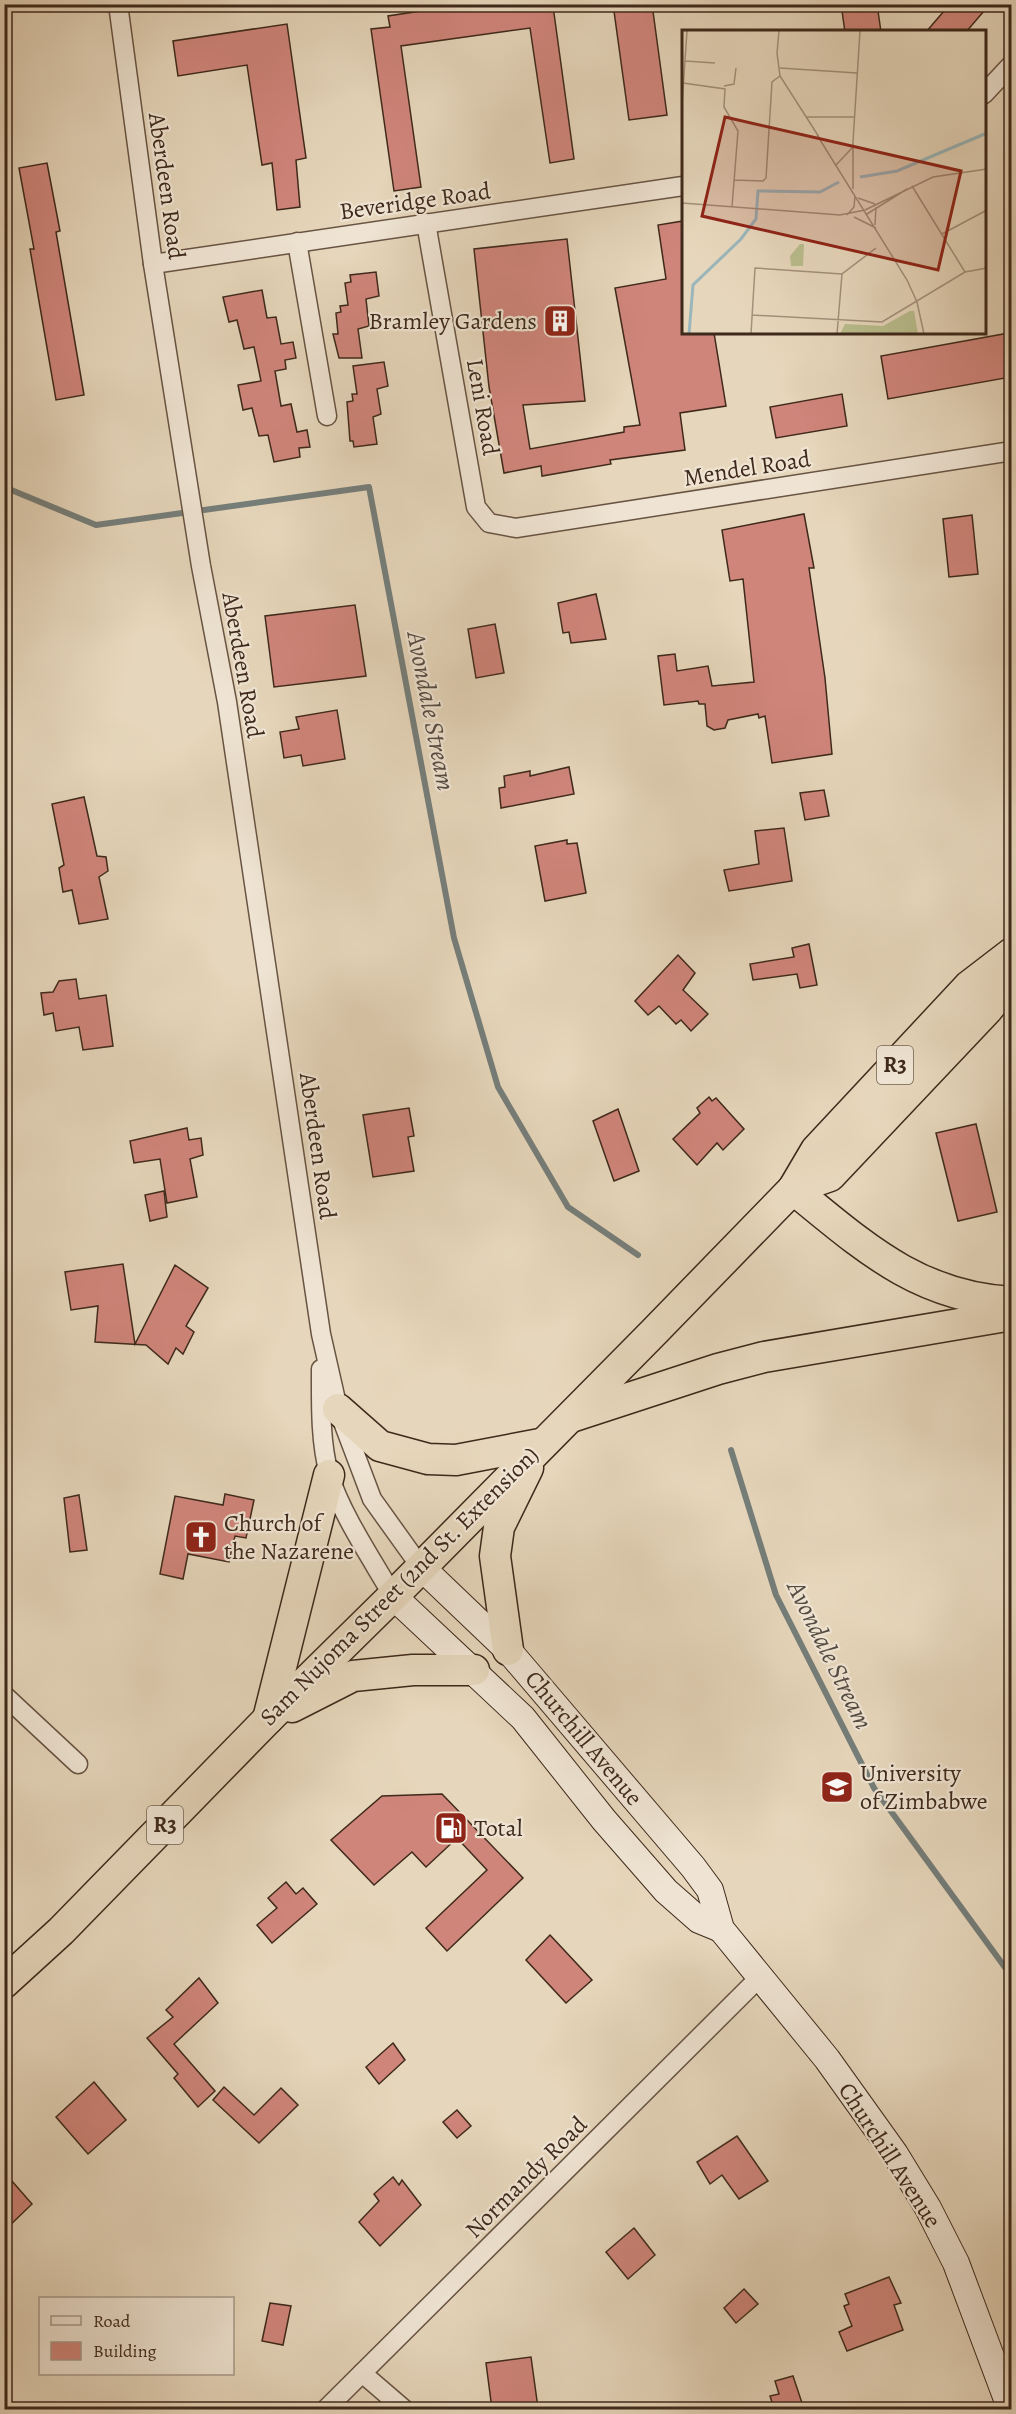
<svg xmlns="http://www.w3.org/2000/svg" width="1016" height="2414" font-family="Alegreya,serif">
  <rect width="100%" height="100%" fill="#e6d6bb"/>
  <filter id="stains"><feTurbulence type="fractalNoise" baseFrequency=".00333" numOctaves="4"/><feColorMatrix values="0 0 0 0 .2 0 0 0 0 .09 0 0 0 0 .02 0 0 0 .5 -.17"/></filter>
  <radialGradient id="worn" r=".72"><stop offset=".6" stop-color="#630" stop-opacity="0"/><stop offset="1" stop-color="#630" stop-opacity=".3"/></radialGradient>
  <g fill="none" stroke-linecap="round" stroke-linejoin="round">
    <!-- stream -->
    <g stroke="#757e7a" stroke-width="6">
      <polyline points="4,487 96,525 369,487 454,938 498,1087 568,1207 638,1255"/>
      <polyline points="731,1450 776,1595 874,1788 1012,1977"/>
    </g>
  </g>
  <!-- building -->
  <g fill="#d0857b" stroke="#3e291b" stroke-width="1.5">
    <polygon points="468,4 528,4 529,9 553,6 574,159 550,163 530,28 401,46 421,187 394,191 371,29 390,27 388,16"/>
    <polygon points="613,4 652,4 667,115 629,120"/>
    <polygon points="841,4 877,4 881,32 845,32"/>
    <polygon points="950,4 990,4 966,32 926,32"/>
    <polygon points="287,24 306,158 296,160 300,207 277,210 272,163 262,165 247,65 178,76 173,41"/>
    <polygon points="47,163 60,231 56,232 84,395 56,400 30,249 34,249 19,168"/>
    <polygon points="683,221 683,333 714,333 726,406 680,413 685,450 610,460 611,464 542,476 541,466 504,473 489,387 474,249 567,239 585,401 523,405 530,449 624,432 624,427 640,425 615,288 666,279 658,225"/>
    <polygon points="376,272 379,296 366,299 369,326 358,329 362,358 339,358 333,334 338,334 336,313 341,312 340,306 348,305 345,283 351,282 350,275"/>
    <polygon points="262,290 267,318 276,317 281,344 293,342 296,358 285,360 286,369 275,371 281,406 291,404 297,432 307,430 310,447 299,448 300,457 274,462 268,435 259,436 252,408 243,410 238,385 261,381 254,347 244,349 237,320 229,322 223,297"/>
    <polygon points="1009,333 1011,377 888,399 881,356"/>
    <polygon points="384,362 388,386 377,389 381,414 373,417 377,444 354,447 353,441 350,441 347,402 353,401 352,394 357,394 353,366"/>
    <polygon points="842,394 847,426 776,438 770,407"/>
    <polygon points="804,514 814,568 809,568 825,678 832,754 772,763 765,716 759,718 758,714 728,720 725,728 714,730 707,726 705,704 699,704 698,701 664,705 658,656 675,654 677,671 708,666 712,686 754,682 743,579 730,581 722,530"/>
    <polygon points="972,515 978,574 949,577 943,519"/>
    <polygon points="596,594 606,639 571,643 569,632 563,633 558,603"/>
    <polygon points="355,605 366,676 274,687 265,616"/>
    <polygon points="495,624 504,673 476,678 468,629"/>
    <polygon points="337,710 345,759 303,766 301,755 284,758 280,732 299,729 296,717"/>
    <polygon points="569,767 574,794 501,808 499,788 505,787 504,776 530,771 530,776"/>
    <polygon points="824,790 829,816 805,820 800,793"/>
    <polygon points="84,797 97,856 106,857 108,871 99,877 108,919 79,924 72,890 63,892 59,868 64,865 52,804"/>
    <polygon points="784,828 792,881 729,891 724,870 759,864 755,831"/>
    <polygon points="567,840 567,844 577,843 586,893 545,901 535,846"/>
    <polygon points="809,944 817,985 800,988 797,974 753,980 750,964 794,957 792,948"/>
    <polygon points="678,955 695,973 683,990 708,1014 691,1031 681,1020 676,1024 659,1006 648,1015 635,1001"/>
    <polygon points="76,979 79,999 106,995 113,1046 83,1050 79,1027 56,1031 53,1013 44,1015 41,993 53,992 59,981"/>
    <polygon points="709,1097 712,1101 716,1098 744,1129 723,1150 717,1143 697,1165 673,1139 700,1113 697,1108"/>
    <polygon points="409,1108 414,1136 408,1137 414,1171 373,1177 363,1115"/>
    <polygon points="618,1109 639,1171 614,1181 593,1121"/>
    <polygon points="976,1124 997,1212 958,1221 936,1133"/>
    <polygon points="187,1128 189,1140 201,1138 203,1155 190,1159 197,1197 167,1203 160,1159 134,1163 130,1141"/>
    <polygon points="164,1191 167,1217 150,1221 145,1195"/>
    <polygon points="123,1264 135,1344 175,1265 208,1288 186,1326 194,1332 183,1354 176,1348 168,1364 146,1345 95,1342 98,1306 71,1310 65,1272"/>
    <polygon points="225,1494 254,1500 246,1538 235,1536 229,1562 188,1554 183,1579 160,1574 175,1496 223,1505"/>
    <polygon points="79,1495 87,1550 70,1552 64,1498"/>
    <polygon points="442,1794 523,1878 447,1951 426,1928 487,1870 457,1838 426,1867 412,1852 374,1885 331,1840 382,1796"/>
    <polygon points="286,1882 296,1894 303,1888 317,1904 272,1943 257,1925 277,1908 268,1898"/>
    <polygon points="550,1935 592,1980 566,2003 526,1960"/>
    <polygon points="199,1978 218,2003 174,2044 215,2091 198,2107 174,2078 178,2074 147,2038 173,2017 166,2010"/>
    <polygon points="393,2043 405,2060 379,2084 366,2067"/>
    <polygon points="94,2082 126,2120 88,2154 56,2117"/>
    <polygon points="224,2087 254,2115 281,2088 298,2105 259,2143 213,2100"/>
    <polygon points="457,2110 471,2126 457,2138 443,2122"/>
    <polygon points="737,2136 768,2181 739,2199 722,2175 710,2184 697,2162"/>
    <polygon points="4,2172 32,2204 4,2231"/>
    <polygon points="393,2177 399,2185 402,2180 421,2205 380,2246 359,2222 379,2201 374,2194"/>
    <polygon points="634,2228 655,2255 628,2279 606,2252"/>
    <polygon points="889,2277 901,2303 894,2305 903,2330 847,2351 839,2332 852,2326 844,2306 849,2304 845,2294"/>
    <polygon points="744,2289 758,2304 736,2323 724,2308"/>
    <polygon points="270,2303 291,2306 283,2345 262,2341"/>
    <polygon points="531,2357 538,2408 492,2409 486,2363"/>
    <polygon points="793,2376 804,2409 774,2409 770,2396 779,2394 775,2381"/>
  </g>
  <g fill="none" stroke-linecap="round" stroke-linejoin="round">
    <!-- minor casing -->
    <g stroke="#685443" stroke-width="21">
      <g id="minor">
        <polyline points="118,4 153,264 201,566 227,702 321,1334 338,1409 372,1499 420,1566"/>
        <polyline points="984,94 1012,64"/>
        <polyline points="426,223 476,507 489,523 516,528 1012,451"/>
        <polyline points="297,242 327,416"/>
        <polyline points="153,264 683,186"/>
        <path d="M321,1369c0,34 -1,72 8,105 11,38 44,87 64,122"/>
        <polyline points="4,1695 78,1764"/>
        <polyline points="362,2373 405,2410"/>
        <polyline points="325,2410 760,1977"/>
      </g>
    </g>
    <!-- secondary casing -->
    <g stroke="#3e291b" stroke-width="28">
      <g id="secondary">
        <polyline points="420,1566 508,1650 693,1867 710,1890 721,1929 827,2059 895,2154 928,2208 956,2263 1011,2410"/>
        <polyline points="393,1596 523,1718 604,1820 666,1891 699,1920 721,1929"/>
      </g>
    </g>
    <!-- trunk casing -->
    <g stroke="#3e291b" stroke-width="33">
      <g id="trunk">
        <polyline points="793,1189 830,1176 987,1010 1012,979"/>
        <path d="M793,1189c69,56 124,108 219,113"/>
        <polyline points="338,1409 380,1446 428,1459 456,1460 540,1444"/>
        <polyline points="571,1417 718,1369 764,1357 1012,1315"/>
        <polyline points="508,1650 495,1556 499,1527 528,1468"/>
        <polyline points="292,1707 353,1676 413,1670 474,1670"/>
        <polyline points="268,1719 329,1475"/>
        <polyline points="4,1983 61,1931 268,1719 393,1596 653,1333 793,1189 816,1150 969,986 1012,953"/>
      </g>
    </g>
    <!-- minor -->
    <use href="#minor" stroke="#efe4d3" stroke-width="18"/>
    <!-- secondary -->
    <use href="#secondary" stroke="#efe4d3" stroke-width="26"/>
    <!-- trunk -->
    <use href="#trunk" stroke="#e6d6bb" stroke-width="30"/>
  </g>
  <!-- icons -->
  <defs>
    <g id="building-square" transform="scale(1.725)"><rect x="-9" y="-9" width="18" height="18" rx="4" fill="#8f2418" stroke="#efe4d3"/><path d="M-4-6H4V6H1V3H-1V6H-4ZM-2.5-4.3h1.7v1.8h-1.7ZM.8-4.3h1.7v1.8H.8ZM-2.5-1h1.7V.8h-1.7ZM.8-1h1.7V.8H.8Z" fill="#fff"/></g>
    <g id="church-square" transform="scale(1.725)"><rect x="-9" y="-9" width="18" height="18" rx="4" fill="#8f2418" stroke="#efe4d3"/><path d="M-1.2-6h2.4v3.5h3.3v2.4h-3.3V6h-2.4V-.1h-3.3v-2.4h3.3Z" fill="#fff"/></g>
    <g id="university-square" transform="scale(1.725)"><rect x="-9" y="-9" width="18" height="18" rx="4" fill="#8f2418" stroke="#efe4d3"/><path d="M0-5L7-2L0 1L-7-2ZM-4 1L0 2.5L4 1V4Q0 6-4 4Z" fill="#fff"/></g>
    <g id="fuel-square" transform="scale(1.725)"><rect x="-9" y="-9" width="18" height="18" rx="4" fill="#8f2418" stroke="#efe4d3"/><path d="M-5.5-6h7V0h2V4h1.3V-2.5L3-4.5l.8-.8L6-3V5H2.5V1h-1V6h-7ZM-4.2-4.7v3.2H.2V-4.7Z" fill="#fff"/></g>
  </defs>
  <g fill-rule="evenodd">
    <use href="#building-square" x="560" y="321"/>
    <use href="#church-square" x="201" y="1537"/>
    <use href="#university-square" x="837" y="1787"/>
    <use href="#fuel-square" x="451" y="1828"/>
  </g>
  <g text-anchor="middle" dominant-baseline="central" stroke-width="4.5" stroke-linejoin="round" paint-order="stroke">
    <!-- shield labels -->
    <g fill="#efe4d3" stroke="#736152" stroke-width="1.5">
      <rect x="877" y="1046" width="36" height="38" rx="4.5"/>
      <rect x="147" y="1806" width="36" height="38" rx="4.5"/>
    </g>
    <g font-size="22" font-weight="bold" fill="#3e291b">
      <text x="895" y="1065">R3</text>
      <text x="165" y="1825">R3</text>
    </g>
    <!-- street labels -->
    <g font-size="24" fill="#3e291b" stroke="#efe4d3">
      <text transform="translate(167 186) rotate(82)">Aberdeen Road</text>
      <text transform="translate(415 201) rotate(-8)">Beveridge Road</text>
      <text transform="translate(483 407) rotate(80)">Leni Road</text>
      <text transform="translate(747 468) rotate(-9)">Mendel Road</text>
      <text transform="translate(243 665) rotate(80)">Aberdeen Road</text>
      <text transform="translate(318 1146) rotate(82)">Aberdeen Road</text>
      <text transform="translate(399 1586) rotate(-45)">Sam Nujoma Street (2nd St. Extension)</text>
      <text transform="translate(584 1738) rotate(50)">Churchill Avenue</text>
      <text transform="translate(890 2155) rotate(57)">Churchill Avenue</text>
      <text transform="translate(526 2177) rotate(-45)">Normandy Road</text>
    </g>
    <!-- poi labels -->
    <g font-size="24" fill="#3e291b" stroke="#efe4d3" text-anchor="start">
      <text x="537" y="321" text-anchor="end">Bramley Gardens</text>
      <text x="224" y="1523">Church of<tspan x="224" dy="28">the Nazarene</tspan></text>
      <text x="860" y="1773">University<tspan x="860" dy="28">of Zimbabwe</tspan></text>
      <text x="474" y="1828">Total</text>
    </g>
    <!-- water labels -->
    <g font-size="26" font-style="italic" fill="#554c43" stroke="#efe4d3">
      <text transform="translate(431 711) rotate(79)">Avondale Stream</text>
      <text transform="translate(830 1655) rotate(64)">Avondale Stream</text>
    </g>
  </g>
  <!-- overview -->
  <g transform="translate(682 30)">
    <rect width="304" height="304" fill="#e6d6bb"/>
    <path d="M118,214h4l-1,22h-12l-1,-10zM228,281h4l4,23h-78l5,-10 38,2z" fill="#b9bd8d"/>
    <path fill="none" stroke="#9ab6ba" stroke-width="3" d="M178,147l37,-6 90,-38M7,304l4,-49 48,-46 15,-20 2,-28 62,1 19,-10"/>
    <path fill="none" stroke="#a3917b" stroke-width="1.5" d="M97,1l-2,22 3,23 39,61M3,31l30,2M98,38l77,5M1,53l42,6 -1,18 14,24 -6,76M42,56l10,-2 2,-16M0,74l5,-73M124,87h48M135,105l90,145 10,22 7,32M171,112l7,-111M154,135l16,-17M52,150l29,1 3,-3 6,-96 8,-6M230,156l53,86M171,159v-47M176,168l17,6M0,173l158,12 25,-5M183,180l68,-33 54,-8M185,184l40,-25M165,185l7,-8 1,-11M172,187l22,11M193,195l1,-18M260,204l45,-24M70,285l130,7 83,-50 22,-4M69,304l4,-66 87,6M155,304l5,-60 34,-26"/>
    <path fill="#8f2418" fill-opacity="0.15" stroke="#8f2418" stroke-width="3" d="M43,87l236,54 -23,99 -236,-54z"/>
    <rect width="304" height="304" fill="none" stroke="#3e291b" stroke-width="3"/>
  </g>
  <!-- margin -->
  <rect width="1016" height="2414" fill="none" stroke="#e6d6bb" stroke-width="24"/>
  <rect x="6" y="6" width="1004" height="2402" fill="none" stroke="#3e291b" stroke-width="3"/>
  <rect x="12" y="12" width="992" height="2390" fill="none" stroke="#3e291b" stroke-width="1.5"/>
  <!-- legend -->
  <rect x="39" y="2297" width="195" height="78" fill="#efe4d3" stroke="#a89989" stroke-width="1.5"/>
  <rect x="51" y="2316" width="30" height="9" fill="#efe4d3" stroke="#a89989" stroke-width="1.5"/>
  <text x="93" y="2327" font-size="18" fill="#3e291b">Road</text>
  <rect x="51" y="2342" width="30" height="18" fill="#d0857b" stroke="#a89989" stroke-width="1.5"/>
  <text x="93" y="2357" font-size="18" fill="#3e291b">Building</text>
  <rect width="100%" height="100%" filter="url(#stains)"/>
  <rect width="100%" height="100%" fill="url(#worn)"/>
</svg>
